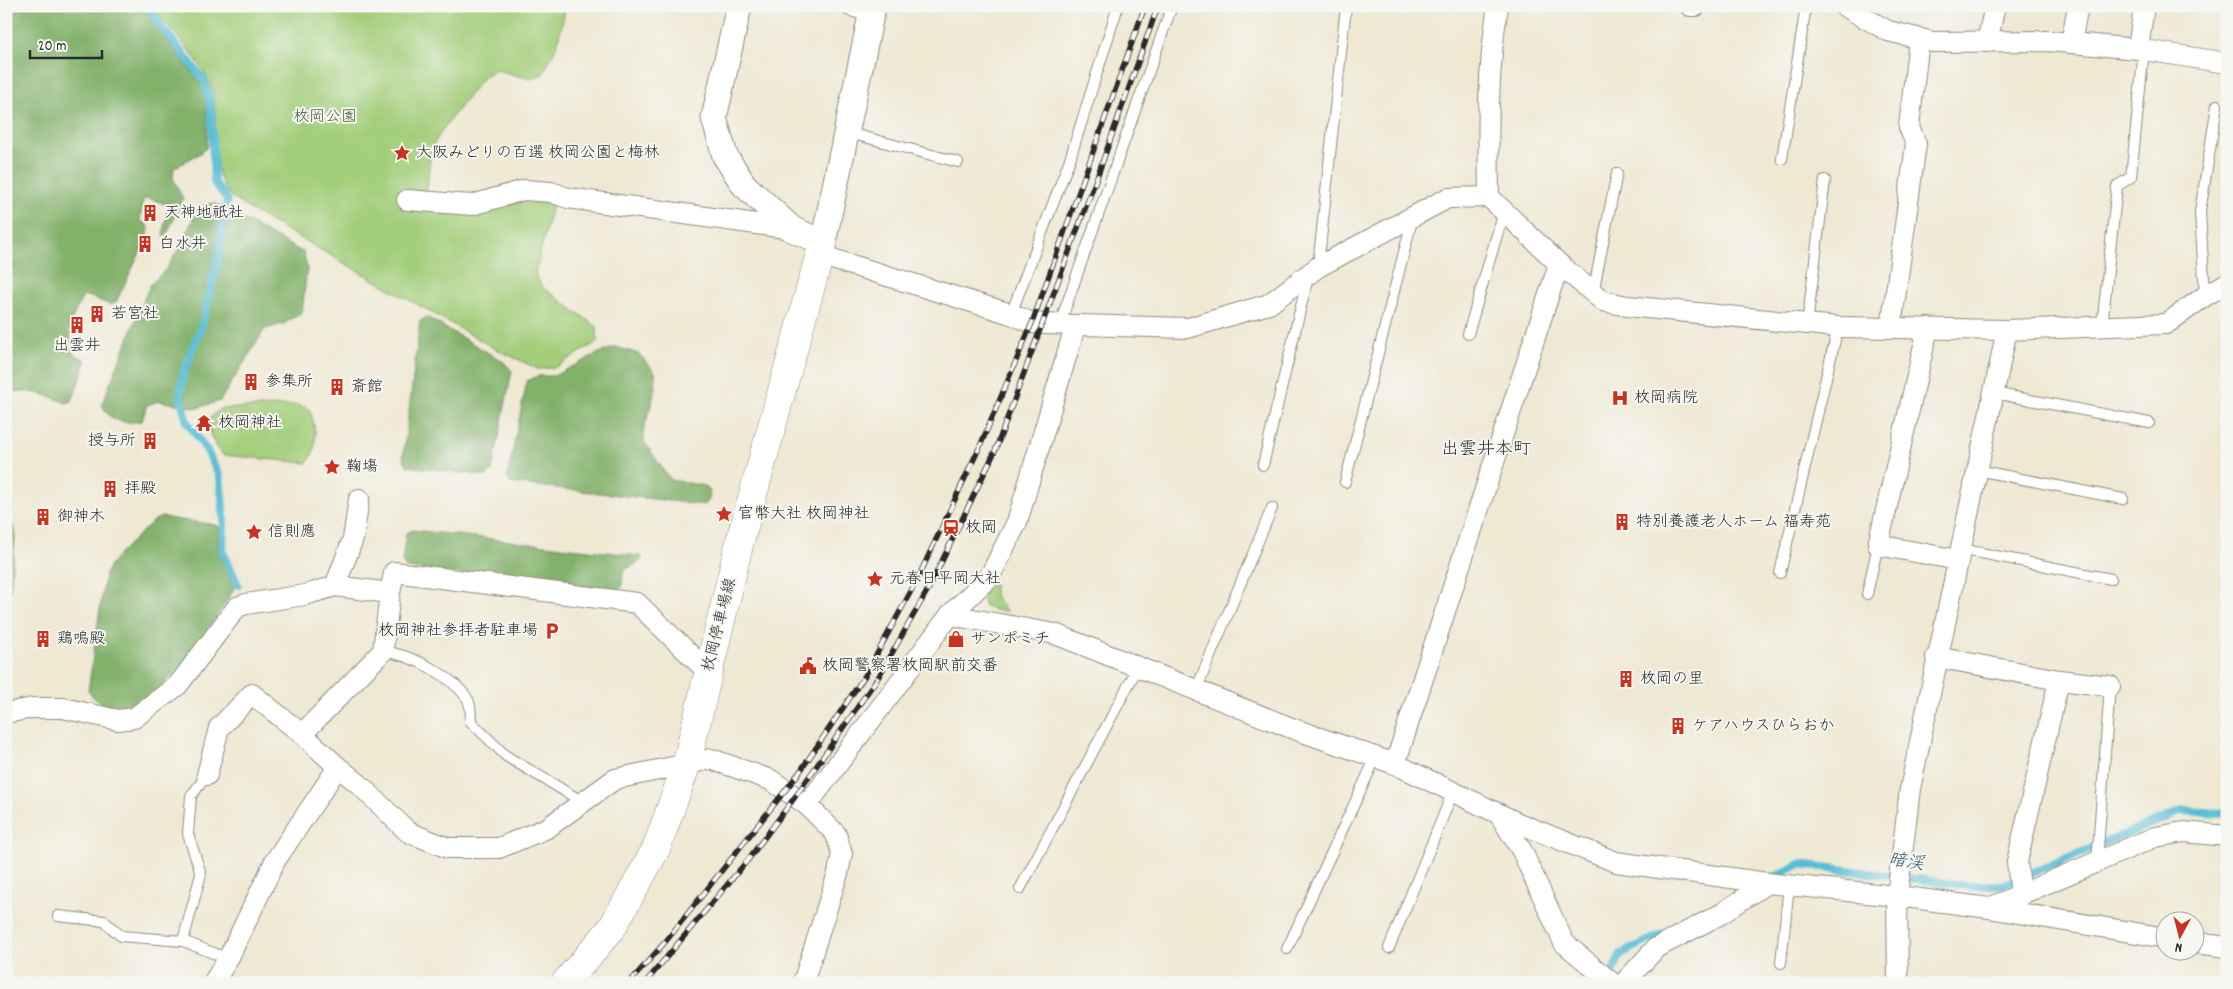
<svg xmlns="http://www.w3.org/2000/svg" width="2233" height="989" font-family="Dekko,'Klee One',sans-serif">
  <rect width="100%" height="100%" fill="#f6f6f2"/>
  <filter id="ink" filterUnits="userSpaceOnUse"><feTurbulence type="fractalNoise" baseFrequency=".02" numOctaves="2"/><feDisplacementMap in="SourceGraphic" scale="10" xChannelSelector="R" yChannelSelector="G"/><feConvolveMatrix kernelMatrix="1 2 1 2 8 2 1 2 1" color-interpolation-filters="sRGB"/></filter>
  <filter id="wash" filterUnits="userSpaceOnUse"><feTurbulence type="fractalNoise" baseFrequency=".0096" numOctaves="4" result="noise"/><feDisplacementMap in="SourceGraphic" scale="20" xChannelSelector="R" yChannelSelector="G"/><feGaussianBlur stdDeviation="1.12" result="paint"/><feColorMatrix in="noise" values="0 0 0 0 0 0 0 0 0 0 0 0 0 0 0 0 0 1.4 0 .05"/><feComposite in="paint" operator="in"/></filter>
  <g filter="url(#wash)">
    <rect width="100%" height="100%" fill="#efe8d3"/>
    <!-- green -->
    <g fill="#a3ce7a" stroke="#677c52">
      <path d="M152,6h414l-9,39 -14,29 -13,5 -33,-9 -13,6 -42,54 -11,19 -4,38v21l98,-12 28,5 -18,73 7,13 55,40v15l-43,26 -16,1 -42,-20 -242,-137c-7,-5 -16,-9 -22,-15 -26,-25 -11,-75 -20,-107 -9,-31 -42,-58 -60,-84z"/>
      <path d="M296,405l13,4c7,16 10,40 -2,54l-84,-8c-9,-12 -16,-20 -14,-36l11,-10z"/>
      <path d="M994,582c-1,14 3,19 13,29l-12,-1 -11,-5c-3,-11 2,-16 10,-23z"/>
    </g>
    <!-- forest -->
    <g fill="#82b16a" stroke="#566e4a">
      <path d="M6,6h137l13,20 47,60 4,19v42l-5,5 -28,16 -1,10 10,21 -17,37h-3l5,-31 -20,-7 -5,2 -3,21 6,3 3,4 -1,8 -32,66 -5,3 -23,-9h-5l-14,29 3,28 13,6v6l-13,36 -6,2c-18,-8 -40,-15 -60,-10z"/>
      <path d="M214,203l90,50 3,16 -5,44 -19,11 -18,5 -45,72 -23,7 -38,-7 -12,4 -5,16c-18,3 -34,1 -40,-17l48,-119 17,-17 13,-21 14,-30 8,-11z"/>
      <polygon points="427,317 504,362 512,371 492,471 486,476 407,466 403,457 420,321"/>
      <polygon points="616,347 639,354 655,372 656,388 643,432 645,443 667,475 672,480 705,486 710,491 709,500 705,505 511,483 507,478 527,381 538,376 554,376 599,353"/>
      <path d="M161,517l56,8 3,3 -2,23 16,34 -1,6c-19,30 -73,115 -109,120 -13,1 -29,-10 -36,-20l17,-117 11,-17 37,-36z"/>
      <polygon points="6,519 13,525 15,538 6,628"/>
      <polygon points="413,530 641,556 642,560 623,571 622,586 618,591 406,568 402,562 406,533"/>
    </g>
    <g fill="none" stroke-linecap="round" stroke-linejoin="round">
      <!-- stream -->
      <g stroke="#58bdd6" stroke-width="8">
        <polyline points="148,6 160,25 204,80 211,107 214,182 227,199 218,259 203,321 183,374 180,396 187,422 207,451 220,477 224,517 223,552 238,585"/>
        <polyline points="1773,878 1800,864 1969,886 2002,885 2182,811 2227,813"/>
        <polyline points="1609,979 1621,954 1680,925"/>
      </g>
    </g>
  </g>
  <g filter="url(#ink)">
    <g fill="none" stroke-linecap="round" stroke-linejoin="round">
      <!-- service casing -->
      <g stroke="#8d8a7f" stroke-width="12">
        <g id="service">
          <polyline points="846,132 958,162"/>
          <polyline points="1782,159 1806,6"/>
          <polyline points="1318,267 1346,6"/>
          <polyline points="1593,293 1617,173"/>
          <polyline points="2205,296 2200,212 2217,105"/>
          <polyline points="1011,314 1070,159 1118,6"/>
          <polyline points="1807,325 1825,180"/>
          <polyline points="1059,326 1172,6"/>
          <polyline points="2102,327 2117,186 2131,177 2144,50"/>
          <polyline points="1468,334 1504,211"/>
          <polyline points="1994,393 2149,423"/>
          <polyline points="1263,465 1308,277"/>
          <polyline points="1977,470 2123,499"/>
          <polyline points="1345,482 1413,217"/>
          <polyline points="1961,549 2111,579"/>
          <polyline points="1780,573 1838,327"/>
          <polyline points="1867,594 1878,545"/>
          <path d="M383,651c28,4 67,23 84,47 5,7 3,16 4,24l35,34 77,46"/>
          <polyline points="1196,690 1272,508"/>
          <polyline points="2097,862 2110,686"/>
          <polyline points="1020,889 1138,667"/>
          <polyline points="58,916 104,921 121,936 183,941 228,959"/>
          <polyline points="183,941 201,874 188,834 191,796 207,775"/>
          <polyline points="1389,948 1453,792"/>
          <polyline points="1287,949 1376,757"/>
          <polyline points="1781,963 1789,885"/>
        </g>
      </g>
      <!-- minor casing -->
      <g stroke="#8d8a7f" stroke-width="22">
        <g id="minor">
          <polyline points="851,6 871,12"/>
          <path d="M1498,6c-11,64 -10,127 -9,191l70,67 44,37 24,5 211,21 169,3 159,-6 39,-28 22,-13"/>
          <polyline points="1690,6 1696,6"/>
          <polyline points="1844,6 1888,31 1933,42 2049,41 2138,49 2227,63"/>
          <polyline points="1987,42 1995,6"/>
          <polyline points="2071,43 2078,6"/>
          <polyline points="2138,49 2144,6"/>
          <polyline points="407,200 472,205 524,190 551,192 568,198 792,229"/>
          <polyline points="819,255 1011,314 1032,323 1043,324 1188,328 1269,304 1318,267 1448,198 1489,197"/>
          <polyline points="1891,328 1916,144 1909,127 1919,39"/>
          <polyline points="1928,328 1878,545 1958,560"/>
          <polyline points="335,586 353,539 359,499"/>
          <polyline points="950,615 1055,634 1294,729 1395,764 1518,823 1616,862 1767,883 1897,896 1989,908 2166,938"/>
          <polyline points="1936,657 2059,680 2110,686"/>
          <polyline points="6,713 33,708 63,708 118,720 134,718 178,685 237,607 246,604 305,595 335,586 390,593 394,572 637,603 709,673"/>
          <polyline points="302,734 383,651 390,593"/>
          <polyline points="1395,764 1559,264"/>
          <polyline points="207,775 219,728 252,694 302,734 338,767"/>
          <polyline points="807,805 950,615 990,576 1017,522 1075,327"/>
          <polyline points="1499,814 1522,851 1564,943 1612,983"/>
          <polyline points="2021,895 2017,862 2059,680"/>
          <polyline points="1989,908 2155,837 2184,832 2227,836"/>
          <polyline points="2196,943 2227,947"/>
          <polyline points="213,983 228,959 275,861 338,767 359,784 408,832 448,848 499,848 547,828 615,779 711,759 771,780 807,805 836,834 842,854 838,873 803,983"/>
          <polyline points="1624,983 1656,948 1721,914 1767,883"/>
          <polyline points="1898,983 1897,896 1910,789 2007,330"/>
        </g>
      </g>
      <!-- tertiary casing -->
      <g stroke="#8d8a7f" stroke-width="27">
        <polyline id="tertiary" points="739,6 714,118 725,156 744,185 792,229 823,243 873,6"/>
      </g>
      <!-- secondary casing -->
      <g stroke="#8d8a7f" stroke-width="29">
        <polyline id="secondary" points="565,983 612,928 656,849 686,766 740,541 823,243"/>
      </g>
      <!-- service -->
      <use href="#service" stroke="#fff" stroke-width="10"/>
      <!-- minor -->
      <use href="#minor" stroke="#fff" stroke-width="20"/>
      <!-- tertiary -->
      <use href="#tertiary" stroke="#fff" stroke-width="25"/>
      <!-- secondary -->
      <use href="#secondary" stroke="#fff" stroke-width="28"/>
      <!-- rail casing -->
      <g stroke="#2b2b2b" stroke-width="5.5">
        <g id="rail">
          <polyline points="629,983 666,941 799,773 866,674 917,580 981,444 1032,323 1145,6"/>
          <polyline points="645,983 747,861 795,797 879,676 930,586 995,451 1101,166 1158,6"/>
        </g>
      </g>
      <!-- rail -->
      <use href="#rail" stroke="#f6f6f2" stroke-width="4" stroke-dasharray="11" stroke-linecap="butt"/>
    </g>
  </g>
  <!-- icons -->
  <defs>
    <g id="sight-bare" transform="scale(1.35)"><path d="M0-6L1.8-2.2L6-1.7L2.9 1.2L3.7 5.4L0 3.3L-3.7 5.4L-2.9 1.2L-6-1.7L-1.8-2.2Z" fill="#c8321e" stroke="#f6f6f2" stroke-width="2.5" paint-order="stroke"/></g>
    <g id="building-bare" transform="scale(1.35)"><path d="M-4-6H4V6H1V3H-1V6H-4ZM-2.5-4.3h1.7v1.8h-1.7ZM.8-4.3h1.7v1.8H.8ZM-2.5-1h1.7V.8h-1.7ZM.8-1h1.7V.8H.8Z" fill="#c8321e" stroke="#f6f6f2" stroke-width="2.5" paint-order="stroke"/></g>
    <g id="hospital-bare" transform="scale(1.35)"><path d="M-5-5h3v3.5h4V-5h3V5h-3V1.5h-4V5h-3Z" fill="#c8321e" stroke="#f6f6f2" stroke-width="2.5" paint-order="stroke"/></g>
    <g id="temple-bare" transform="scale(1.35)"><path d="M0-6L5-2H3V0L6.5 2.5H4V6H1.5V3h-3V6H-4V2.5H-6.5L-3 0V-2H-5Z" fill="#c8321e" stroke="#f6f6f2" stroke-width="2.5" paint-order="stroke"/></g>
    <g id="station-bare" transform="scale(1.35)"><path d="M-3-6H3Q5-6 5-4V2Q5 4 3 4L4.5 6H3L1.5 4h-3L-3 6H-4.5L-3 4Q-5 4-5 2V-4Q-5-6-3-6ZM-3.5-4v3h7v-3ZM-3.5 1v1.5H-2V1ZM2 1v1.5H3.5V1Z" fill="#c8321e" stroke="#f6f6f2" stroke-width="2.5" paint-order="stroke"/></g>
    <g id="parking-bare" transform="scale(1.35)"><path d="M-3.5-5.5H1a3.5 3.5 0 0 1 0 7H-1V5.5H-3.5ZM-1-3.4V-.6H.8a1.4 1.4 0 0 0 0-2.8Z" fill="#c8321e" stroke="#f6f6f2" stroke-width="2.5" paint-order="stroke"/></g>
    <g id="shop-bare" transform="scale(1.35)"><path d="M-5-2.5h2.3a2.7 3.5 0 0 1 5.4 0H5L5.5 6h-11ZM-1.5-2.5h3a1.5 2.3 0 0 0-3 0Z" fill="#c8321e" stroke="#f6f6f2" stroke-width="2.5" paint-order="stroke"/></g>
    <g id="civic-bare" transform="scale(1.35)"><path d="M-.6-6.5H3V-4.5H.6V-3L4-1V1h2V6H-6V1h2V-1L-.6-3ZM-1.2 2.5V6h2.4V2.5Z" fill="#c8321e" stroke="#f6f6f2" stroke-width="2.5" paint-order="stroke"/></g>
  </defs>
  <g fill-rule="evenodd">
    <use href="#sight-bare" x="402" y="153"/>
    <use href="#building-bare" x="150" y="213"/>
    <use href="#building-bare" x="145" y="244"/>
    <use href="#building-bare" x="97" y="314"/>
    <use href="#building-bare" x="77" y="325"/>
    <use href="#building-bare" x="251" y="382"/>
    <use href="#building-bare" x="337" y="387"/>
    <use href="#hospital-bare" x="1620" y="398"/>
    <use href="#temple-bare" x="204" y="423"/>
    <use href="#building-bare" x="150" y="441"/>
    <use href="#sight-bare" x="332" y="467"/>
    <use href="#building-bare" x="110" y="489"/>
    <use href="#sight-bare" x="724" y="514"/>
    <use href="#building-bare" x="43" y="517"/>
    <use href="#building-bare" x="1622" y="522"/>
    <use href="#station-bare" x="951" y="528"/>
    <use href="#sight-bare" x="254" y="532"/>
    <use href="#sight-bare" x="875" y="579"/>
    <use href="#parking-bare" x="552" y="631"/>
    <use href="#building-bare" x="43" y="639"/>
    <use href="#shop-bare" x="956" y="639"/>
    <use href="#civic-bare" x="808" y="666"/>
    <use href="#building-bare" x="1626" y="679"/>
    <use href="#building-bare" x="1678" y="726"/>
  </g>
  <g text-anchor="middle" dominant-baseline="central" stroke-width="4" stroke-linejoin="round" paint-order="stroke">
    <!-- park labels -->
    <g font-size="16" fill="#4f5c43" stroke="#f6f6f2">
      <text x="325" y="117">枚岡公園</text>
    </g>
    <!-- poi labels -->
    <g font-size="16" fill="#2b2b2b" stroke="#f6f6f2" text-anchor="start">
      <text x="416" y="153">大阪みどりの百選 枚岡公園と梅林</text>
      <text x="164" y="213">天神地祇社</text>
      <text x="159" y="244">白水井</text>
      <text x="111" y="314">若宮社</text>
      <text x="77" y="346" text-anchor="middle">出雲井</text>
      <text x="265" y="382">参集所</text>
      <text x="351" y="387">斎館</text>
      <text x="1634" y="398">枚岡病院</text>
      <text x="218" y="423">枚岡神社</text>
      <text x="136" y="441" text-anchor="end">授与所</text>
      <text x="346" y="467">鞠塲</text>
      <text x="124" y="489">拝殿</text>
      <text x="738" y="514">官幣大社 枚岡神社</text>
      <text x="57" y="517">御神木</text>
      <text x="1636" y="522">特別養護老人ホーム 福寿苑</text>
      <text x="965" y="528">枚岡</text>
      <text x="268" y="532">信則應</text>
      <text x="889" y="579">元春日平岡大社</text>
      <text x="538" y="631" text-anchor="end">枚岡神社参拝者駐車場</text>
      <text x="57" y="639">鶏鳴殿</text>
      <text x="970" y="639">サンポミチ</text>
      <text x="822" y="666">枚岡警察署枚岡駅前交番</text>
      <text x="1640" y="679">枚岡の里</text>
      <text x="1692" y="726">ケアハウスひらおか</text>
    </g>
    <!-- street labels -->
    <g font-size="16" fill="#2b2b2b" stroke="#f6f6f2">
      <text transform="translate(720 625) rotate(-76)">枚岡停車場線</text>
    </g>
    <!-- neighbourhood labels -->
    <g font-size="18" fill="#2b2b2b" stroke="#f6f6f2">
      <text x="1486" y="450">出雲井本町</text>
    </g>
    <!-- water labels -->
    <g font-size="18" font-style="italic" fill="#38575e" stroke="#f6f6f2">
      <text transform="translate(1906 863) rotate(8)">暗渓</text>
    </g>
  </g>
  <!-- margin -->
  <rect width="2233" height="989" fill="none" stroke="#f6f6f2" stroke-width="25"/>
  <!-- north arrow -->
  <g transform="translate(2180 936) rotate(187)"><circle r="24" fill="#f6f6f2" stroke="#a5a5a2"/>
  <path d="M0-4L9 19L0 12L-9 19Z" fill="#c8321e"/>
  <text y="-8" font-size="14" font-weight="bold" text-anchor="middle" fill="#2b2b2b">N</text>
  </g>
  <!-- scale -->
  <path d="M30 50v8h72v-8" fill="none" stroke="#2b2b2b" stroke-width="2.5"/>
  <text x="38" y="50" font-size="15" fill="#2b2b2b" stroke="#f6f6f2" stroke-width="4" paint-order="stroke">20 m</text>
</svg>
